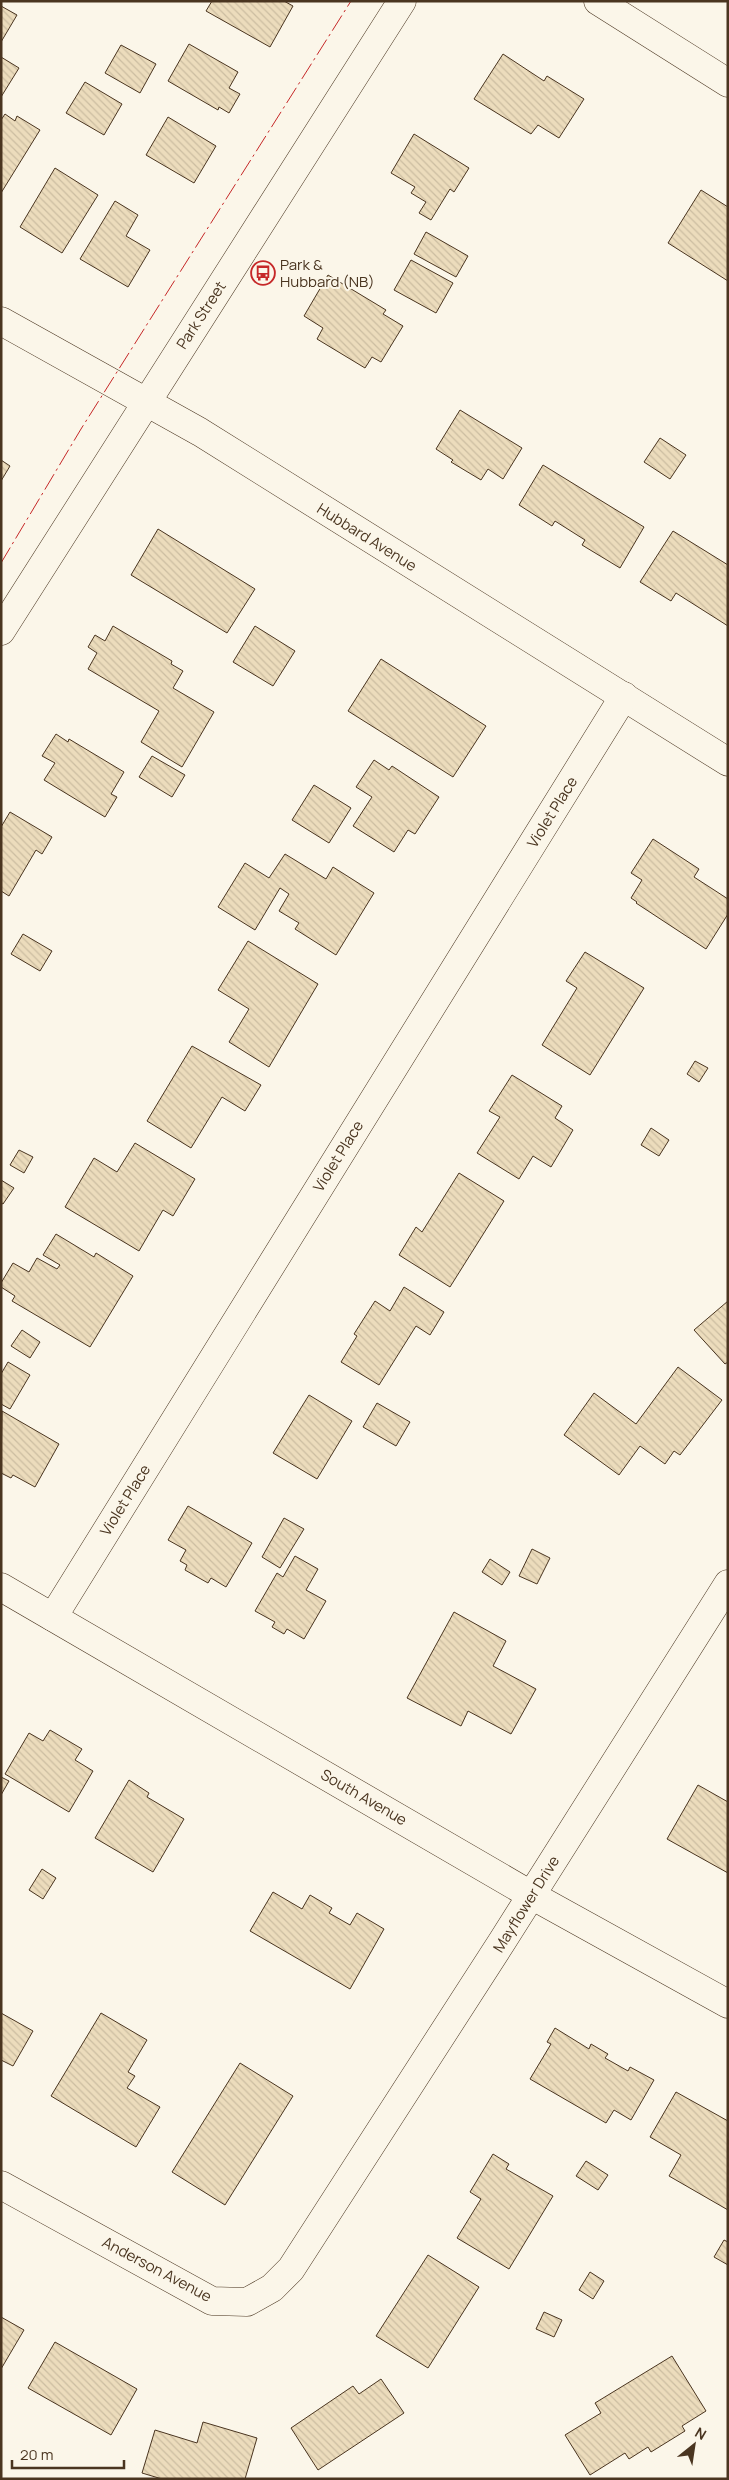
<svg xmlns="http://www.w3.org/2000/svg" width="729" height="2480" font-family="Manrope,sans-serif">
  <defs>
    <pattern id="building-back-hatch" width="6" height="6" patternUnits="userSpaceOnUse" patternTransform="scale(1.25)"><rect width="6" height="6" fill="#ecdcbc"/><path d="M-1 5l2 2M0 0l6 6M5-1l2 2" fill="none" stroke="#ccbda1"/></pattern>
  </defs>
  <rect width="100%" height="100%" fill="#fbf6e9"/>
  <!-- building -->
  <g fill="url(#building-back-hatch)" stroke="#4a3520">
    <polygon points="212,1 284,1 293,6 270,47 206,11"/>
    <polygon points="1,6 17,15 1,42"/>
    <polygon points="189,44 238,72 229,88 240,94 229,113 219,107 218,110 168,81"/>
    <polygon points="121,45 156,64 140,93 105,73"/>
    <polygon points="503,54 544,81 547,76 584,99 559,138 538,125 531,134 474,99"/>
    <polygon points="1,57 19,68 1,97"/>
    <polygon points="85,82 122,104 104,135 66,113"/>
    <polygon points="5,114 15,121 17,116 40,130 1,193 1,120"/>
    <polygon points="168,117 216,146 194,183 146,155"/>
    <polygon points="414,134 469,168 454,192 450,189 431,220 419,213 426,202 411,193 415,187 391,173"/>
    <polygon points="55,168 98,195 62,253 20,227"/>
    <polygon points="701,190 728,207 728,281 668,243"/>
    <polygon points="115,201 138,215 126,236 150,250 128,287 80,259"/>
    <polygon points="426,232 468,256 456,277 414,254"/>
    <polygon points="411,260 453,283 436,313 394,290"/>
    <polygon points="328,275 386,310 383,314 403,326 381,362 372,357 365,368 317,339 323,328 304,316"/>
    <polygon points="460,410 522,448 503,479 488,469 481,480 451,462 453,460 436,449"/>
    <polygon points="660,438 686,455 670,479 644,462"/>
    <polygon points="1,460 10,466 1,481"/>
    <polygon points="543,465 644,527 620,568 582,545 585,540 555,521 552,526 519,505"/>
    <polygon points="158,529 255,589 227,633 131,575"/>
    <polygon points="673,531 728,565 728,626 676,593 671,601 640,582"/>
    <polygon points="113,626 172,661 171,664 183,671 173,688 214,712 182,767 141,742 159,711 88,669 97,653 88,647 95,635 105,641"/>
    <polygon points="255,626 295,651 273,686 233,662"/>
    <polygon points="381,659 486,726 453,777 348,711"/>
    <polygon points="56,734 68,742 69,739 124,772 111,794 117,797 105,817 44,780 55,763 42,756"/>
    <polygon points="152,756 185,775 172,797 139,777"/>
    <polygon points="374,760 389,770 392,766 439,797 415,834 408,830 394,852 353,826 372,797 356,787"/>
    <polygon points="314,785 351,808 329,843 292,820"/>
    <polygon points="10,812 52,837 42,854 36,850 9,896 1,891 1,827"/>
    <polygon points="653,839 699,869 694,877 728,899 728,914 706,949 636,903 637,902 631,898 642,880 631,873"/>
    <polygon points="285,854 326,879 333,867 374,893 336,955 295,929 299,923 279,911 289,894 280,888 255,930 218,907 245,863 269,878"/>
    <polygon points="23,934 52,951 40,971 11,954"/>
    <polygon points="248,941 318,984 269,1067 229,1042 249,1009 218,990"/>
    <polygon points="585,952 644,988 590,1075 542,1045 577,988 566,981"/>
    <polygon points="192,1046 261,1085 245,1111 222,1097 191,1148 147,1121"/>
    <polygon points="695,1061 708,1068 699,1082 687,1074"/>
    <polygon points="512,1075 562,1106 555,1118 573,1130 551,1167 533,1156 519,1179 477,1153 500,1117 489,1111"/>
    <polygon points="651,1128 669,1140 659,1156 641,1145"/>
    <polygon points="135,1143 195,1179 173,1216 163,1210 139,1251 65,1207 94,1158 117,1172"/>
    <polygon points="19,1150 33,1157 24,1173 10,1165"/>
    <polygon points="459,1173 504,1201 450,1287 399,1255 416,1227 422,1232"/>
    <polygon points="1,1180 14,1188 3,1204 1,1203"/>
    <polygon points="56,1234 94,1257 96,1253 133,1276 90,1347 12,1301 15,1296 1,1287 1,1283 13,1263 29,1272 37,1258 57,1269 60,1265 43,1255"/>
    <polygon points="404,1287 444,1312 430,1335 416,1326 379,1385 341,1362 357,1336 354,1334 375,1301 390,1311"/>
    <polygon points="728,1301 728,1362 725,1364 694,1330"/>
    <polygon points="22,1330 40,1342 30,1358 11,1346"/>
    <polygon points="8,1362 30,1375 10,1409 1,1404 1,1374"/>
    <polygon points="678,1367 722,1400 680,1455 674,1451 665,1464 640,1446 619,1475 564,1435 594,1393 636,1424"/>
    <polygon points="309,1395 352,1421 317,1479 273,1453"/>
    <polygon points="377,1403 410,1422 396,1446 363,1427"/>
    <polygon points="2,1411 59,1444 35,1487 13,1475 11,1478 1,1473"/>
    <polygon points="188,1506 252,1543 226,1587 211,1578 208,1583 185,1570 187,1565 180,1561 186,1550 168,1540"/>
    <polygon points="284,1518 304,1529 280,1568 262,1557"/>
    <polygon points="532,1549 550,1558 537,1584 519,1576"/>
    <polygon points="295,1556 318,1569 306,1590 326,1601 304,1639 287,1629 284,1634 272,1627 275,1622 255,1611 277,1573 283,1577"/>
    <polygon points="490,1559 510,1572 502,1585 482,1572"/>
    <polygon points="454,1612 506,1641 493,1666 536,1689 511,1734 468,1711 461,1726 407,1698"/>
    <polygon points="50,1730 82,1749 75,1760 93,1771 69,1812 5,1774 29,1733 43,1741"/>
    <polygon points="1,1777 9,1781 1,1795"/>
    <polygon points="129,1780 149,1793 147,1797 184,1819 153,1872 95,1838"/>
    <polygon points="698,1785 728,1802 728,1873 667,1839"/>
    <polygon points="42,1869 56,1878 43,1899 29,1890"/>
    <polygon points="273,1892 302,1909 310,1895 332,1908 329,1913 350,1925 357,1913 384,1929 350,1989 250,1931"/>
    <polygon points="1,2013 33,2031 13,2066 1,2060"/>
    <polygon points="101,2013 147,2040 128,2072 135,2076 127,2088 160,2107 136,2147 51,2096"/>
    <polygon points="555,2028 589,2049 591,2044 608,2054 605,2058 628,2071 630,2067 654,2080 631,2120 614,2110 606,2123 530,2079 551,2044 547,2042"/>
    <polygon points="240,2063 293,2096 225,2205 172,2172"/>
    <polygon points="676,2092 728,2121 728,2210 669,2176 681,2155 650,2137"/>
    <polygon points="493,2154 509,2164 506,2169 553,2196 509,2269 457,2238 481,2199 470,2192"/>
    <polygon points="586,2161 608,2175 598,2190 576,2176"/>
    <polygon points="724,2240 728,2242 728,2265 714,2257"/>
    <polygon points="428,2255 479,2287 428,2368 376,2336"/>
    <polygon points="590,2272 604,2281 593,2299 579,2290"/>
    <polygon points="544,2312 562,2320 554,2337 536,2329"/>
    <polygon points="1,2317 24,2330 1,2369"/>
    <polygon points="55,2342 137,2389 111,2435 28,2388"/>
    <polygon points="672,2356 706,2411 682,2426 685,2431 651,2452 648,2447 629,2459 625,2453 590,2475 565,2435 601,2413 595,2403"/>
    <polygon points="381,2379 404,2413 318,2470 291,2428 353,2386 359,2394"/>
    <polygon points="203,2422 257,2438 245,2479 162,2479 142,2473 155,2430 197,2443"/>
  </g>
  <g fill="none" stroke-linecap="round" stroke-linejoin="round">
    <!-- minor casing -->
    <g stroke="#4a3520" stroke-width="29">
      <g id="minor">
        <polyline points="1,321 200,432 728,762"/>
        <polyline points="1,1587 531,1895 728,2004"/>
        <polyline points="53,1617 624,696"/>
        <polyline points="1,2185 212,2301 247,2302 272,2288 291,2269 503,1940 728,1584"/>
      </g>
    </g>
    <!-- tertiary casing -->
    <g stroke="#4a3520" stroke-width="29">
      <polyline id="tertiary" points="598,1 728,83"/>
    </g>
    <!-- secondary casing -->
    <g stroke="#4a3520" stroke-width="29">
      <polyline id="secondary" points="1,631 402,1"/>
    </g>
    <!-- minor -->
    <use href="#minor" stroke="#fbf6e9" stroke-width="28"/>
    <!-- tertiary -->
    <use href="#tertiary" stroke="#fbf6e9" stroke-width="28"/>
    <!-- secondary -->
    <use href="#secondary" stroke="#fbf6e9" stroke-width="28"/>
    <!-- power -->
    <polyline stroke="#c62828" stroke-width="1" stroke-dasharray="18 4 2.5 4" stroke-linecap="butt" points="1,563 81,429 351,1"/>
  </g>
  <!-- icons -->
  <defs>
    <g id="bus-ring" transform="scale(1.25)"><circle r="9.5" fill="#fbf6e9" stroke="#c62828" stroke-width="1.5"/><path d="M-5-6H5V4H4V6H2V4H-2V6H-4V4H-5ZM-3.5-4V0h7V-4ZM-3.5 1.2v1.5H-2V1.2ZM2 1.2v1.5H3.5V1.2Z" fill="#c62828"/></g>
  </defs>
  <g fill-rule="evenodd">
    <use href="#bus-ring" x="263" y="273"/>
  </g>
  <g text-anchor="middle" dominant-baseline="central" stroke-width="4" stroke-linejoin="round" paint-order="stroke">
    <!-- poi labels -->
    <g font-size="15" fill="#4a3520" stroke="#fbf6e9" text-anchor="start">
      <text x="280" y="264">Park &amp;<tspan x="280" dy="17">Hubbard (NB)</tspan></text>
    </g>
    <!-- street labels -->
    <g font-size="15" fill="#4a3520" stroke="#fbf6e9">
      <text transform="translate(201 315) rotate(-57)">Park Street</text>
      <text transform="translate(367 537) rotate(32)">Hubbard Avenue</text>
      <text transform="translate(552 812) rotate(-58)">Violet Place</text>
      <text transform="translate(338 1156) rotate(-58)">Violet Place</text>
      <text transform="translate(125 1500) rotate(-58)">Violet Place</text>
      <text transform="translate(364 1797) rotate(30)">South Avenue</text>
      <text transform="translate(526 1904) rotate(-58)">Mayflower Drive</text>
      <text transform="translate(157 2269) rotate(28)">Anderson Avenue</text>
    </g>
  </g>
  <!-- border -->
  <rect width="729" height="2480" fill="none" stroke="#4a3520" stroke-width="5"/>
  <!-- north arrow -->
  <g transform="translate(694 2445) rotate(30)" stroke="#fbf6e9" stroke-width="4" paint-order="stroke">
  <path d="M0-4L9 19L0 12L-9 19Z" fill="#4a3520"/>
  <text y="-8" font-size="14" font-weight="bold" text-anchor="middle" fill="#4a3520">N</text>
  </g>
  <!-- scale -->
  <path d="M12 2460v8h112v-8" fill="none" stroke="#4a3520" stroke-width="2.5"/>
  <text x="20" y="2460" font-size="15" fill="#4a3520" stroke="#fbf6e9" stroke-width="4" paint-order="stroke">20 m</text>
</svg>
